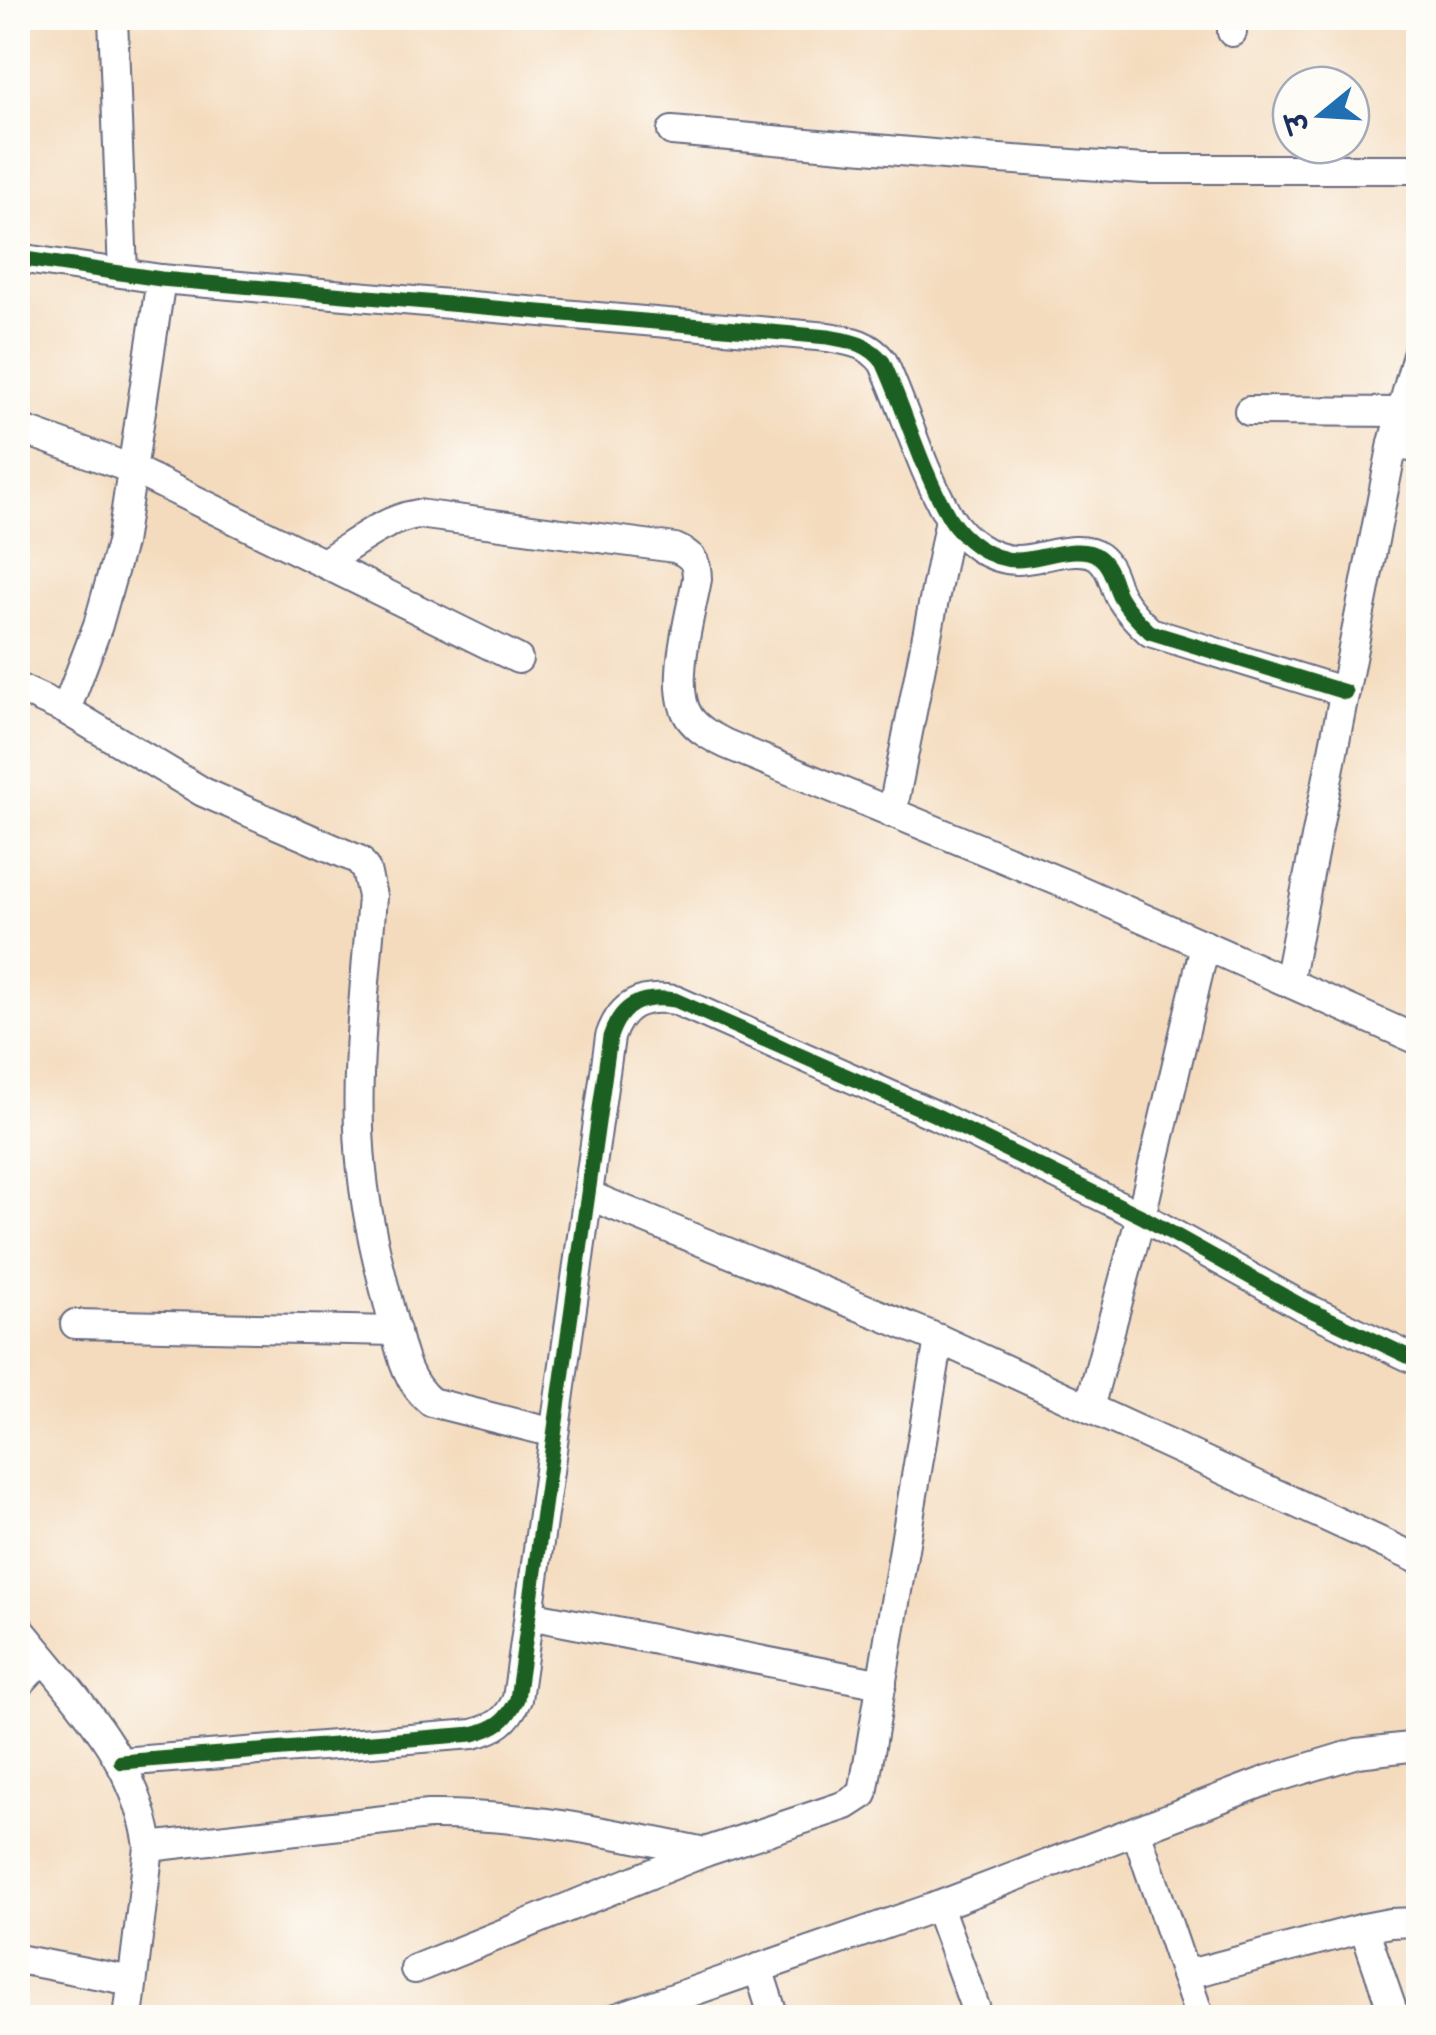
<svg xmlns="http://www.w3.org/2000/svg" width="1436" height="2035" font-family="'Gochi Hand','Playpen Sans Deva',sans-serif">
  <rect width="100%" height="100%" fill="#fdfcf7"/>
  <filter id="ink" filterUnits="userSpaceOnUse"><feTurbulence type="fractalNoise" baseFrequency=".01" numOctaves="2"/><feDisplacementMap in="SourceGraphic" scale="20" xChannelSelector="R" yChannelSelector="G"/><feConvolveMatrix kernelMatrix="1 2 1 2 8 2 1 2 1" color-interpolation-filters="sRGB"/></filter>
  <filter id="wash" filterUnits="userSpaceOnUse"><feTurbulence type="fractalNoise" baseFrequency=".0048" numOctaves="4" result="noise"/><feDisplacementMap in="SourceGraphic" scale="40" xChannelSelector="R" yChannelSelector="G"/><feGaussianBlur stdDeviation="2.25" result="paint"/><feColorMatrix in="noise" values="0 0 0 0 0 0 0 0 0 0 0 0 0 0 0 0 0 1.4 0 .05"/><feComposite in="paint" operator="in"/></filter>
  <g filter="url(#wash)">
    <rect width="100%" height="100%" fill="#f4dbbe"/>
  </g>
  <g filter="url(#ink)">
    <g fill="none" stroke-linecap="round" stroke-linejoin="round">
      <!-- street casing -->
      <g stroke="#676b80" stroke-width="32">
        <g id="street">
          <polyline points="113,18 123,273"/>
          <polyline points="1232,32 1233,18"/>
          <polyline points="672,131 956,156 1144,169 1418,169"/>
          <path d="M18,258l143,21 667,58c23,4 40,6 55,25 23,50 38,107 66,155 14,23 41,43 68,43 23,0 62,-18 82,-3 13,10 14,27 21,40 8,14 18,24 30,35l195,60"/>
          <polyline points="1418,351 1393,443 1418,449"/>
          <polyline points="1249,411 1404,412"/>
          <polyline points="18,428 132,469 518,659"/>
          <path d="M324,563c30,-19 58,-43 94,-49l257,34c17,7 22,13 22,31 -6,34 -28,108 -8,138 9,13 23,20 37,27l354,146 338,150"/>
          <path d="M18,688l48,22 137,82 156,68 7,10 6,26c-6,90 -20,185 -10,275 5,49 17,96 29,143 9,33 13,66 40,88l123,31"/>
          <polyline points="66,710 98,625 121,543 161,279"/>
          <polyline points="892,813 950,519"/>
          <polyline points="1288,982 1393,443"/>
          <polyline points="588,1195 939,1339 1418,1559"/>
          <polyline points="75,1324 396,1331"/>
          <polyline points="1089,1408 1141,1216 1205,945"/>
          <polyline points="529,1615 882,1684"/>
          <path d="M18,1627c53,66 120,133 131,220l-21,171"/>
          <polyline points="18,1685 43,1658"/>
          <path d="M121,1762l352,-28c23,-6 34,-13 44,-35l93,-662c11,-33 31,-42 65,-37l260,115 206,101 159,89 118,56"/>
          <polyline points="1136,1831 1200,2018"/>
          <path d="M149,1847l279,-32c95,-1 185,18 277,37"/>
          <polyline points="938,1906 979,2018"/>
          <polyline points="1364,1928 1395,2018"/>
          <polyline points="18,1959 132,1981"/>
          <polyline points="758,1968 774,2018"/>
          <polyline points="415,1969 705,1852 846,1805 863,1794 939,1339"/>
          <polyline points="1185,1975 1364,1928 1390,1923 1418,1922"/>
          <polyline points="616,2018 938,1906 1268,1780 1357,1753 1418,1746"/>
        </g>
      </g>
      <!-- street -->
      <use href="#street" stroke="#fff" stroke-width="28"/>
      <!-- cycleway casing -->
      <g stroke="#fdfcf7" stroke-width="21">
        <g id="cycleway">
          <path d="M18,258l143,21 667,58c23,4 40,6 55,25 23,50 38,107 66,155 14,23 41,43 68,43 23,0 62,-18 82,-3 13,10 14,27 21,40 8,14 18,24 30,35l195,60"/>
          <path d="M121,1762l352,-28c23,-6 34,-13 44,-35l93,-662c11,-33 31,-42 65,-37l260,115 206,101 159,89 118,56"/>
        </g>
      </g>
      <!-- cycleway -->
      <use href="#cycleway" stroke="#1b5e20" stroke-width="15"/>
    </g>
  </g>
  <!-- margin -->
  <rect width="1436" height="2035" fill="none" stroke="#fdfcf7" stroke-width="60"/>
  <!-- north arrow -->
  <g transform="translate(1321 115) rotate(252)"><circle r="48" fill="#fdfcf7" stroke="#a3aaba" stroke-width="2.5"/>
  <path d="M0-8L18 38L0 25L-18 38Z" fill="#1f6fb2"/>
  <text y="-15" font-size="28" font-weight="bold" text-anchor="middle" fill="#1b2f5e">उ</text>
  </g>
</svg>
